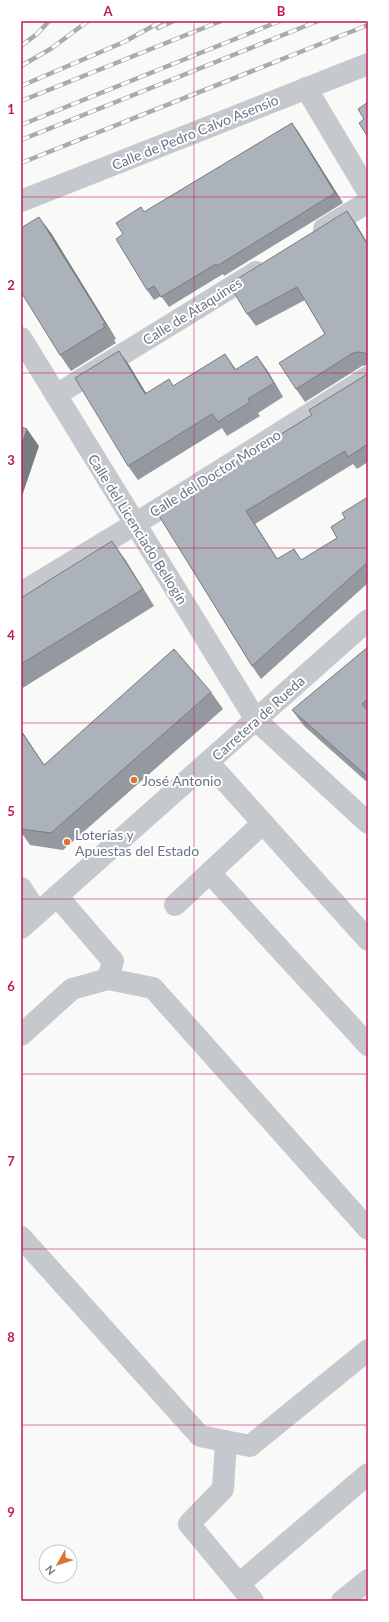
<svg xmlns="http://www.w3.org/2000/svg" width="389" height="1622" font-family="Lato,sans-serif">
  <rect width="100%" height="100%" fill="#f9f9f7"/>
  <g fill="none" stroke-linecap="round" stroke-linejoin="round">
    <!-- minor -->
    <g stroke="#c5c8cc" stroke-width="22">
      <polyline points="306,88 368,192"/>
      <polyline points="21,201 368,64"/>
      <polyline points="324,229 368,202"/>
      <polyline points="21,338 256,720 368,823"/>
      <polyline points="56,395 256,272"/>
      <polyline points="21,593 135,524 368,377"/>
      <polyline points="208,762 368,940"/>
      <polyline points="210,873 368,1045"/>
      <polyline points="21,888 37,913"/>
      <polyline points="57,896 113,961 108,979"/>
      <polyline points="175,905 263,823"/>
      <polyline points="21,928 368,620"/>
      <polyline points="21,1035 72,989 108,979 153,988 368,1229"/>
      <polyline points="21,1237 200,1436 250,1446 368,1350"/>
      <polyline points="226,1441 223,1489 189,1524 253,1601"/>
      <polyline points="239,1584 368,1474"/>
      <polyline points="342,1601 368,1580"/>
    </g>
    <!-- rail casing -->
    <g stroke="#a6aab1" stroke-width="4.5">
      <g id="rail">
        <polyline points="158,28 174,21"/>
        <polyline points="21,46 37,34 49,21"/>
        <polyline points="21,66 52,48 88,21"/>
        <polyline points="21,86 124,42 162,21"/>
        <polyline points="21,101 221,21"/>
        <polyline points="21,125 280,21"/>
        <polyline points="21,140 318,21"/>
        <polyline points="21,163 368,25"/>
      </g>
    </g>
    <!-- rail -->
    <use href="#rail" stroke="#fff" stroke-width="3" stroke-dasharray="9" stroke-linecap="butt"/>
  </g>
  <!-- wall -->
  <g fill="#94999f">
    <polygon points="292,123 299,133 343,203 224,276 223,274 169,307 161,296 154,300 147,290 123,234 141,207 144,212"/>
    <polygon points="347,211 356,224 368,244 368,365 362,366 305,402 296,389 325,334 305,300 256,326 247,314"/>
    <polygon points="51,233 116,339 114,340 116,343 71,371 60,355"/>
    <polygon points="119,351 129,365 146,393 236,370 267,370 283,397 258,413 260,416 227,436 222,428 138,480 128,466"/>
    <polygon points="368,372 368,462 357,469 353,464 255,524 277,559 302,560 337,538 345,518 368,497 368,583 261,679 252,666 156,511 312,415 366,375"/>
    <polygon points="124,558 154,606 21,689 21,598"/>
    <polygon points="368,647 368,783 304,726 292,710"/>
    <polygon points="211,692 223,709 63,850 30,845 21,832 21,730 44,765"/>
  </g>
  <!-- shaded-wall -->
  <g fill="#787d82">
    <polygon points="292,123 299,133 343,203 335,193"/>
    <polygon points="347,211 356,224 368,244 368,245"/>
    <polygon points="39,217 51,233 116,339 105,323"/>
    <polygon points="119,351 129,365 155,408 145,394"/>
    <polygon points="225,354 235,368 245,384 235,370"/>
    <polygon points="257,356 267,370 283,397 274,383"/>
    <polygon points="27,429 39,446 21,499 21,446"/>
    <polygon points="246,511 255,524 286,572 277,559"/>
    <polygon points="112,541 124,558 154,606 143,589"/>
    <polygon points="21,730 55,782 21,731"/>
  </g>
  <!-- building -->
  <g fill="#acb2b9" stroke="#787d82">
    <polygon points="368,102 368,137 359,123 364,119 358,109"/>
    <polygon points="292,123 335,193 217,266 216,264 161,297 154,286 147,290 116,239 123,234 116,223 141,207 144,212"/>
    <polygon points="347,211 368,245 368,356 365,353 359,352 353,353 296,389 279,363 325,334 297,287 247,314 229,284"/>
    <polygon points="39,217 105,323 103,324 105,327 60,355 21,292 21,228"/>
    <polygon points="119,351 145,394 169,379 173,386 225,354 235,370 257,356 274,383 248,399 250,402 218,422 212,414 128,466 75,378"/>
    <polygon points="368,372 368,444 348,457 345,451 246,511 277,559 294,549 301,560 337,538 331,527 345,518 342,513 368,497 368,562 252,666 156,511 312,415 309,410 366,375"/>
    <polygon points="21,427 27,429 21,446"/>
    <polygon points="112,541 143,589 21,664 21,598"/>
    <polygon points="368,647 368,699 362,704 368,711 368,777 292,710"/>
    <polygon points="174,649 211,692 51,833 21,829 21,731 44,765"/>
  </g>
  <!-- grid -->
  <path fill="none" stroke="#c2185b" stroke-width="1" stroke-opacity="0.55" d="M194,21v1580M21,197h347M21,373h347M21,548h347M21,723h347M21,899h347M21,1074h347M21,1249h347M21,1425h347"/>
  <!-- markers -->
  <g fill="#dd7432" stroke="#fff" stroke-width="1.5">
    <circle cx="134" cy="780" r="4"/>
    <circle cx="67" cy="842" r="4"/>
  </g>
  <g text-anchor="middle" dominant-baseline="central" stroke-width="4" stroke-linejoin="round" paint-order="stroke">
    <!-- street labels -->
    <g font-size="14" fill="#697587" stroke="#fff">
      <text transform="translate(195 132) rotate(-22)">Calle de Pedro Calvo Asensio</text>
      <text transform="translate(192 311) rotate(-32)">Calle de Ataquines</text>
      <text transform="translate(215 473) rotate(-32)">Calle del Doctor Moreno</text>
      <text transform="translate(138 529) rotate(58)">Calle del Licenciado Bellogín</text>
      <text transform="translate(258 718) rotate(-42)">Carretera de Rueda</text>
    </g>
    <!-- poi labels -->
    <g font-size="14" fill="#697587" stroke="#fff" text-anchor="start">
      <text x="142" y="780">José Antonio</text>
      <text x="75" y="834">Loterías y<tspan x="75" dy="16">Apuestas del Estado</tspan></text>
    </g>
  </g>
  <!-- border -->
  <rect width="389" height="1622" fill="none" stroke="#ffffff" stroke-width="44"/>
  <!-- north arrow -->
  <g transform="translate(58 1564) rotate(231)"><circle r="19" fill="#ffffff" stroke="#c3c8cf"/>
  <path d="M0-3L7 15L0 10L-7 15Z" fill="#dd7432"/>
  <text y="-6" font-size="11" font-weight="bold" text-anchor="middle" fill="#697587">N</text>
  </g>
  <rect x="22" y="22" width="345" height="1578" fill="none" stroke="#c2185b" stroke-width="1.5"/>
  <g font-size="13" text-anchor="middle" font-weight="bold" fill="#c2185b">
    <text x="108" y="16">A</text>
    <text x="281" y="16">B</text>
    <text x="11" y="114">1</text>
    <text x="11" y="290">2</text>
    <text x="11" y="465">3</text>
    <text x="11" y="640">4</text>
    <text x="11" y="816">5</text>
    <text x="11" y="991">6</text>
    <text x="11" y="1166">7</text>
    <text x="11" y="1342">8</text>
    <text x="11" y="1517">9</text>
  </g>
</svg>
